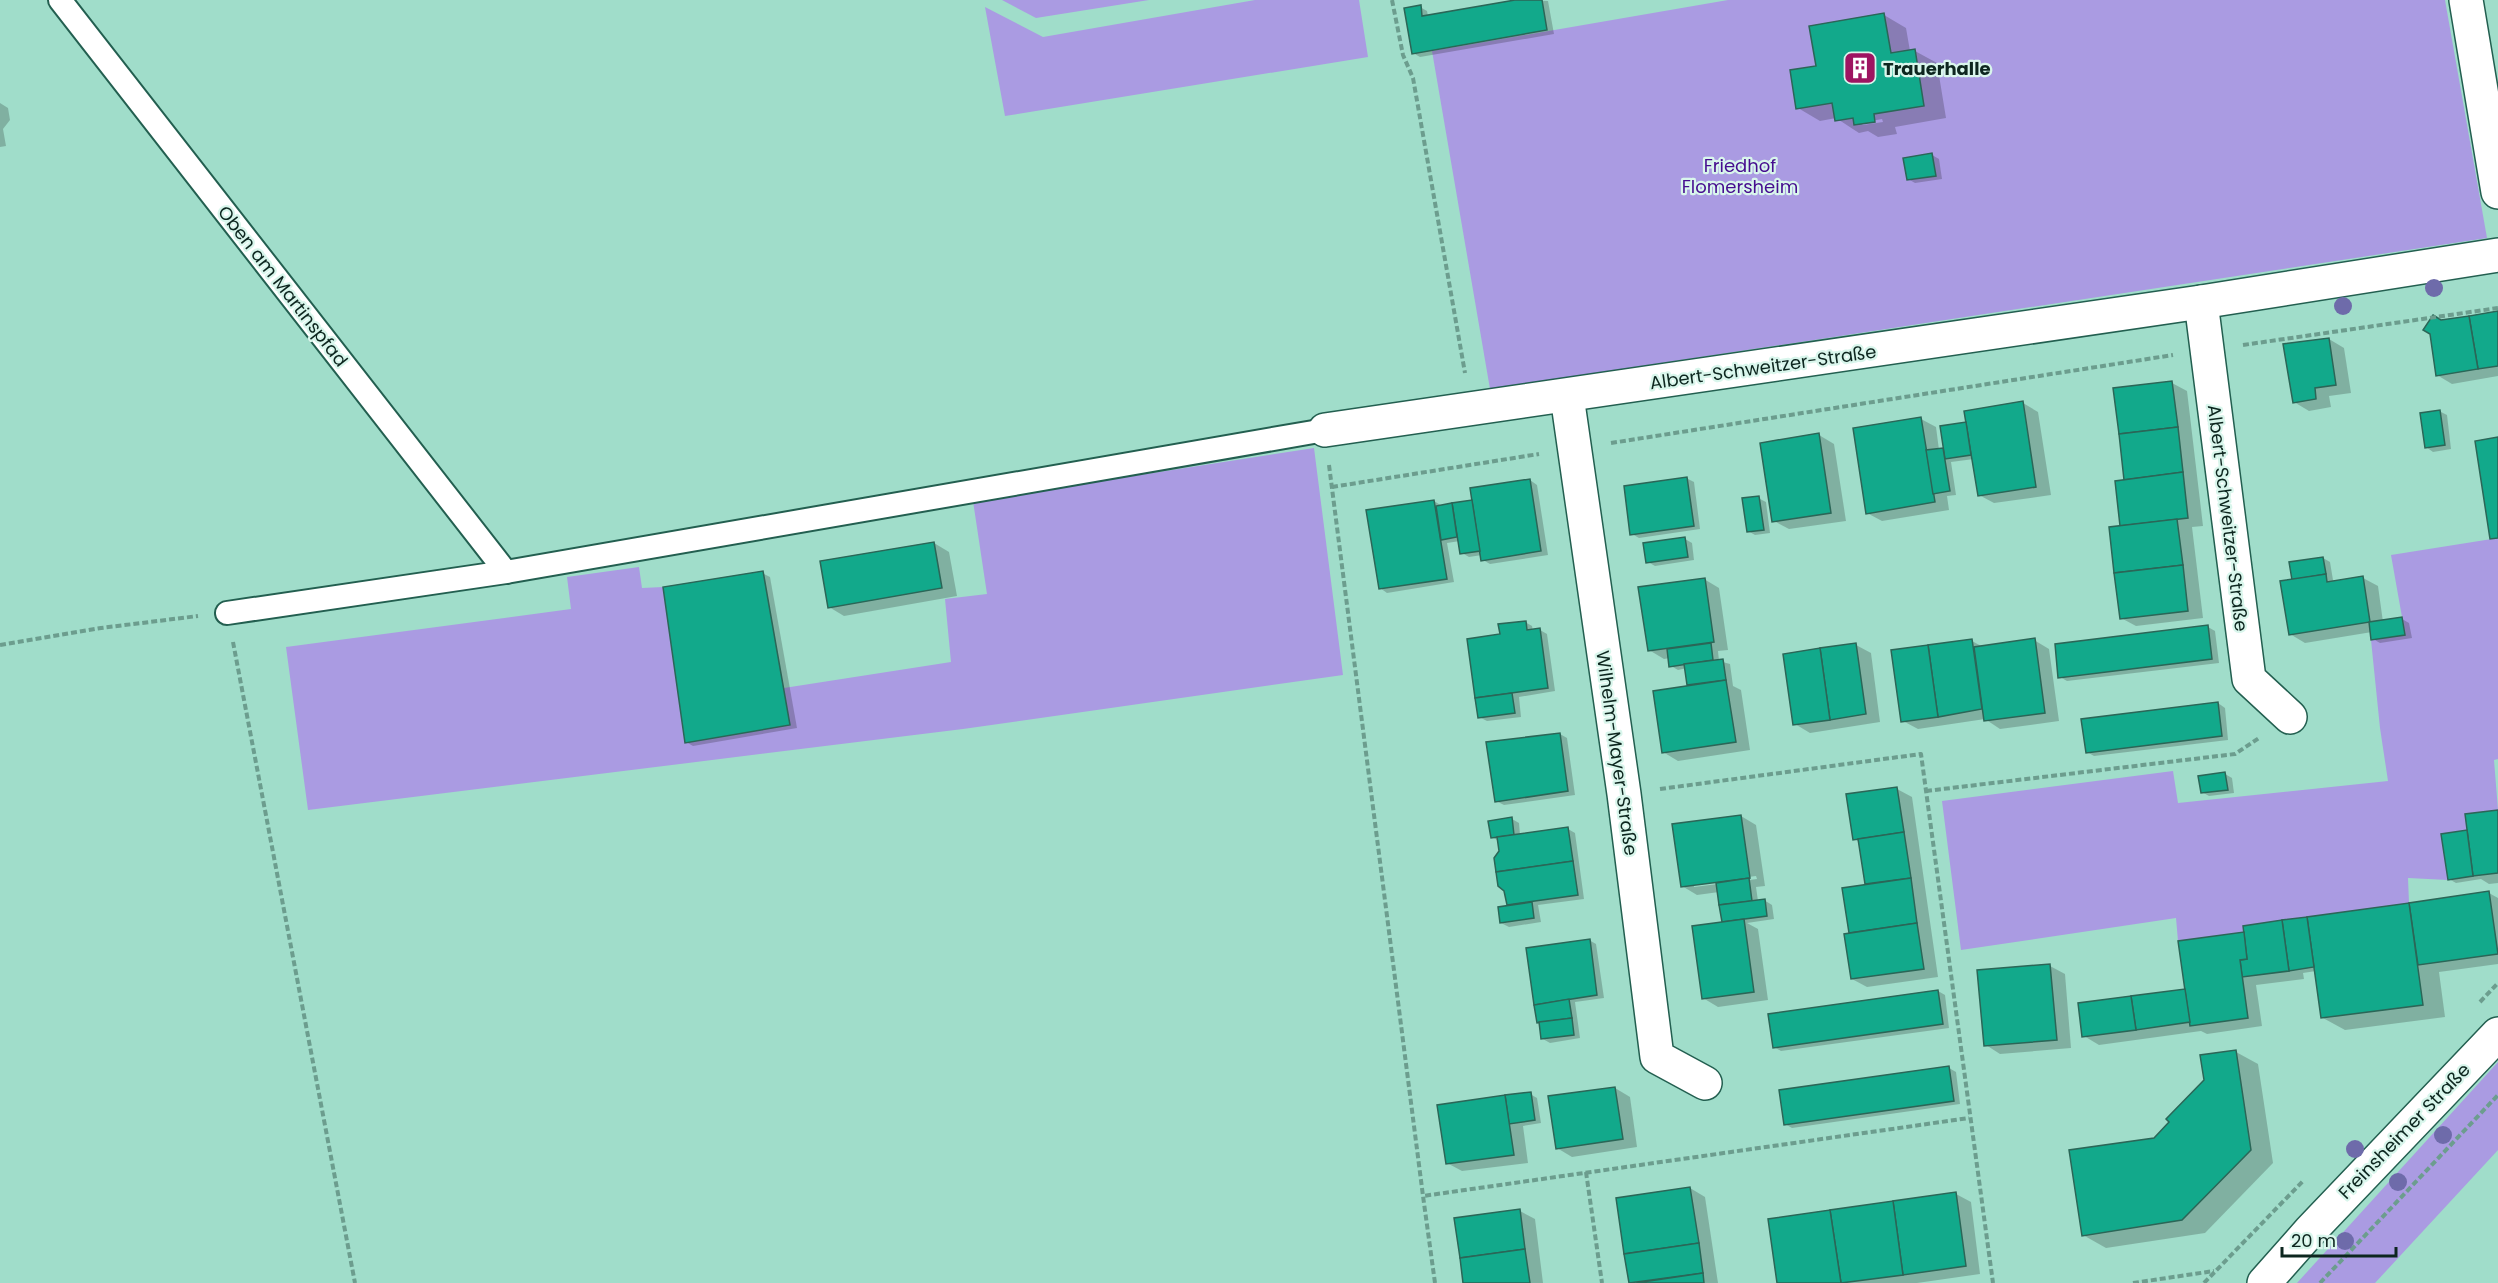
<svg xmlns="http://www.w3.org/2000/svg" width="2498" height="1283" font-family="Poppins,sans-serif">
  <rect width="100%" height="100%" fill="#a0ddca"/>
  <!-- green -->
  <g fill="#aa9be2">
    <polygon points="1002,0 1149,0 1036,18"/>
    <polygon points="1255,0 1359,0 1368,57 1005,116 985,7 1043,37"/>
    <polygon points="1728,0 2445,0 2487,238 1490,389 1432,51"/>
    <polygon points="1314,448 1343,675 963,729 308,810 286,647 571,609 567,577 639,567 642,588 663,587 685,743 790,725 784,688 951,662 945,599 987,594 973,501"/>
    <polygon points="2498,538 2498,759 2494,760 2498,810 2465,814 2467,830 2441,834 2448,880 2408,878 2409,903 2243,926 2244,932 2178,941 2176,918 1961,950 1942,801 2173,771 2178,803 2388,781 2380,728 2371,640 2405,634 2391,555"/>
    <polygon points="2498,1062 2498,1150 2375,1283 2297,1283"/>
  </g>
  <!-- shadow -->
  <g fill="#0003" fill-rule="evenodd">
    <polygon points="1524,0 1548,1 1554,34 1420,57 1413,53 1420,7 1427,11 1428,16"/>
    <path d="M1884,15l22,13 4,23h5l22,12 9,55 -51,9 2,7 -19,3 -10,-6 -9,2 -23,-15 -16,3 -22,-13zM1882,119l1,3 -20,3 -3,-2z"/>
    <polygon points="0,103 8,108 10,120 3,129 6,146 0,147"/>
    <polygon points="1932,155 1939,159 1942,179 1915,183 1908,179"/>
    <polygon points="2498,313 2498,376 2452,384 2437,375 2442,322"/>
    <polygon points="2329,339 2344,348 2351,393 2329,396 2331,407 2309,411 2294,402"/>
    <polygon points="2172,383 2187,391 2203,526 2192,527 2203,618 2136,626 2121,618 2122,527 2126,481"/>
    <polygon points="2023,403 2038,412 2051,495 1994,503 1979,495 1974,459 1951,462 1956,495 1947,496 1949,510 1882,521 1867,513 1921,419 1936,427 1939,450 1945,449 1968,423"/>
    <polygon points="2439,411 2447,415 2451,449 2433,452 2426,447"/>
    <polygon points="1819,435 1834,444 1846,521 1789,529 1774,521"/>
    <polygon points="1686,478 1694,482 1700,529 1639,538 1632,534"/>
    <polygon points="1530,480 1537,485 1548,555 1490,564 1483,560 1482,555 1469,557 1462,553 1460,541 1447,543 1454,582 1387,593 1380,588 1434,501 1442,506 1474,501"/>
    <polygon points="1758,498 1766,502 1770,533 1755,535 1748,531"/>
    <polygon points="1685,539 1692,543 1694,560 1655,566 1648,562"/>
    <polygon points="934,543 949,552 957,596 844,616 829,607 821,563"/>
    <polygon points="2323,558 2330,562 2333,580 2337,582 2363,578 2378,586 2383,622 2402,619 2409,623 2412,638 2380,643 2373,639 2372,632 2305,643 2290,634 2294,581"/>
    <polygon points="762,573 770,577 797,728 693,746 686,742"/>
    <polygon points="1704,579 1719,588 1728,650 1718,651 1719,661 1730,664 1733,686 1741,690 1750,750 1678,761 1663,752 1692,687 1689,684 1687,668 1678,670 1671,666 1670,658 1664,659 1649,650"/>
    <polygon points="1525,622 1532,626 1533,631 1540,630 1547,634 1555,691 1519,697 1521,717 1487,721 1479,717 1469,640 1501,635"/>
    <polygon points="2208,627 2215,631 2219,663 2067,681 2060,677"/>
    <polygon points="2034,640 2049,649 2059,721 2000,729 1985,719 1918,729 1903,721 1972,641 1983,647"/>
    <polygon points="1856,645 1871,653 1880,722 1810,733 1795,724"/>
    <polygon points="2218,703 2225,708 2228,740 2094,756 2087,752"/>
    <polygon points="1560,734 1567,738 1575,795 1504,805 1496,801"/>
    <polygon points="2225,774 2232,778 2234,793 2209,796 2202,792"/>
    <polygon points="1897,789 1912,797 1938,977 1867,987 1852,979 1851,935 1844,889 1867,886 1860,843 1855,839"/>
    <polygon points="2498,811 2498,883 2489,884 2481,879 2456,883 2449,879 2443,835 2468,831"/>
    <path d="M1741,816l15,9 9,61 -9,1 2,14 6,-1 8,5 2,14 -27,4 11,6 10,71 -50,7 -15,-9 24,-75 -8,-31 -22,3 -15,-9zM1756,876l1,3 -63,8v-3z"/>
    <polygon points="1512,819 1519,823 1520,835 1568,829 1575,833 1584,899 1538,905 1541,922 1509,927 1501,923 1508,906 1499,841 1492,837"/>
    <polygon points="2489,893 2498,898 2498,964 2439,972 2445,1017 2345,1030 2323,1018 2316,971 2303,973 2304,979 2256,985 2262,1026 2207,1034 2201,1031 2099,1045 2084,1036 2186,990 2409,905"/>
    <polygon points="1589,940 1596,944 1604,998 1575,1002 1580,1038 1550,1043 1543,1039"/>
    <polygon points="2050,966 2065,974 2071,1048 2000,1054 1986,1045"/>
    <polygon points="1938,991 1945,995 1949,1028 1781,1051 1774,1047"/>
    <polygon points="2236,1052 2258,1064 2273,1163 2205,1233 2106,1248 2083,1235 2155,1139"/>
    <polygon points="1949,1068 1956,1072 1960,1104 1792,1128 1785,1124"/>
    <polygon points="1615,1088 1630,1097 1637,1147 1572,1157 1557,1148"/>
    <polygon points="1530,1094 1537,1098 1541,1123 1523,1126 1528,1163 1462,1171 1447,1163"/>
    <polygon points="1690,1188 1705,1197 1718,1283 1630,1283 1618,1199"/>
    <polygon points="1956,1194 1971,1202 1980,1274 1917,1283 1778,1283"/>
    <polygon points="1520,1211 1535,1219 1543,1283 1465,1283"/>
  </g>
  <!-- building -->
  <g fill="#12a98b" stroke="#2b6657" stroke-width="1.5">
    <polygon points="1515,0 1542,0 1547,30 1412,54 1404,8 1421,5 1422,16"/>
    <polygon points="1884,13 1891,53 1915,49 1924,106 1874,114 1875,122 1854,125 1853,118 1835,121 1832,103 1796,109 1790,70 1816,66 1809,26"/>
    <polygon points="1932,153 1936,176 1907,180 1903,158"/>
    <polygon points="2498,311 2498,366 2478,369 2469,316"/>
    <polygon points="2433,315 2441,320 2469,316 2478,369 2436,376 2430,334 2423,330"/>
    <polygon points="2329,338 2336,385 2315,388 2316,399 2293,403 2283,344"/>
    <polygon points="2172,381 2178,427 2119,434 2113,388"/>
    <polygon points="2023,401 2036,487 1978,496 1964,411"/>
    <polygon points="2440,410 2445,445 2425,448 2420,413"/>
    <polygon points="1921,417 1935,502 1866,514 1853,428"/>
    <polygon points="1966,422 1971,455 1945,459 1940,426"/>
    <polygon points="2178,427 2183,472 2124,480 2119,434"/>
    <polygon points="1819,433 1831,513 1772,522 1760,443"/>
    <polygon points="2498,437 2498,538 2490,539 2475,441"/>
    <polygon points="1943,448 1950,491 1933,494 1926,450"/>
    <polygon points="2183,472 2188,518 2120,526 2115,481"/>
    <polygon points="1687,477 1694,526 1630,535 1624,486"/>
    <polygon points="1530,479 1541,551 1481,561 1470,488"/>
    <polygon points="1759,496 1764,530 1747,532 1742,498"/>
    <polygon points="1434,500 1447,579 1379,589 1366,510"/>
    <polygon points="1472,500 1480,551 1460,554 1452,503"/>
    <polygon points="1452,503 1457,537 1441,540 1436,506"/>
    <polygon points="2177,519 2183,565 2114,573 2109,527"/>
    <polygon points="1685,537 1688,557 1646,563 1643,543"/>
    <polygon points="934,542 942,588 828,608 820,561"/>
    <polygon points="2323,557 2326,574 2292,580 2289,562"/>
    <polygon points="2183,565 2188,611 2120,619 2114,573"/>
    <polygon points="763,571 790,725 685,743 663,587"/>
    <polygon points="2326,574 2327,582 2363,576 2370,622 2289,635 2280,581"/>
    <polygon points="1705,578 1714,642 1648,651 1638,587"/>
    <polygon points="2402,617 2405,635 2371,640 2369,622"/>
    <polygon points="1526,621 1527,630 1540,628 1548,688 1475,698 1467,639 1500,634 1498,624"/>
    <polygon points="2208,625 2212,659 2058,678 2055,644"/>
    <polygon points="2035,638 2045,713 1984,721 1974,647"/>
    <polygon points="1972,639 1982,709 1938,717 1928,645"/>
    <polygon points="1711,643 1713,660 1669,667 1667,649"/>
    <polygon points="1856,643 1866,714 1830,720 1820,648"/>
    <polygon points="1928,645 1938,717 1901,722 1891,650"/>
    <polygon points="1820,648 1830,720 1793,725 1783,654"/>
    <polygon points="1723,659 1726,680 1687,685 1684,664"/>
    <polygon points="1726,680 1736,742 1662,753 1653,691"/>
    <polygon points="1512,693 1515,713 1478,718 1475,698"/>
    <polygon points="2218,702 2222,736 2086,753 2081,719"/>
    <polygon points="1560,733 1568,791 1495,802 1486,742"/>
    <polygon points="2225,772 2228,790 2201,793 2198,776"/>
    <polygon points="1897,787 1904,832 1853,840 1846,794"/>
    <polygon points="2498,810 2498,873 2473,876 2465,814"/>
    <polygon points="1741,815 1750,878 1681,887 1672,824"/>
    <polygon points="1512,817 1514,835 1491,838 1488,821"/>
    <polygon points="1568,827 1573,861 1496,872 1494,858 1499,851 1497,837"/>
    <polygon points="2467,830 2473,876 2448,880 2441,834"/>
    <polygon points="1904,832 1911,878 1865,884 1858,839"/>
    <polygon points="1573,861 1578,895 1507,905 1504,891 1498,886 1496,872"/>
    <polygon points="1749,878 1752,901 1719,905 1716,883"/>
    <polygon points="1911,878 1917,923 1849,933 1842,888"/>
    <polygon points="2489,891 2498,954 2418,965 2409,903"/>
    <polygon points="1765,899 1767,916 1722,922 1719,905"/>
    <polygon points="1532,902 1534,918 1500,923 1498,907"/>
    <polygon points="2409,903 2423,1005 2321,1018 2307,917"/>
    <polygon points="2307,917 2314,967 2289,971 2282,920"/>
    <polygon points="1744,919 1754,992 1702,999 1692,926"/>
    <polygon points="2282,920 2289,971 2242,977 2240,960 2247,959 2243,926"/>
    <polygon points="1917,923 1924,969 1851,979 1844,934"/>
    <polygon points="2244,932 2247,959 2240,960 2248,1018 2190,1026 2178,941"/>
    <polygon points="1590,939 1597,995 1534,1005 1526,948"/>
    <polygon points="2050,964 2057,1040 1984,1046 1977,970"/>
    <polygon points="2185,989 2190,1022 2136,1030 2131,996"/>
    <polygon points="1938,990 1943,1024 1773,1048 1768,1014"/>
    <polygon points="2131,996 2136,1030 2082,1037 2078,1003"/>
    <polygon points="1569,999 1572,1018 1537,1023 1534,1005"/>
    <polygon points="1572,1018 1574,1035 1541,1039 1539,1022"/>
    <polygon points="2236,1050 2251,1150 2182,1220 2082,1236 2069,1150 2154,1138 2169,1122 2166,1119 2204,1080 2200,1055"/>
    <polygon points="1949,1066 1954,1101 1784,1125 1779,1090"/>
    <polygon points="1615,1087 1623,1139 1556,1149 1548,1096"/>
    <polygon points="1531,1092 1535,1120 1509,1124 1505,1095"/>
    <polygon points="1505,1095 1514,1155 1446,1164 1437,1105"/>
    <polygon points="1690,1187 1699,1243 1624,1254 1616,1198"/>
    <polygon points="1956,1192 1966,1266 1903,1275 1893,1201"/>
    <polygon points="1893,1201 1903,1275 1841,1283 1830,1210"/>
    <polygon points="1520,1209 1525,1249 1460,1258 1454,1218"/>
    <polygon points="1830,1210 1841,1283 1777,1283 1768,1219"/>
    <polygon points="1699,1243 1703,1273 1629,1283 1624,1254"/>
    <polygon points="1525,1249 1530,1283 1463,1283 1460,1258"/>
    <polygon points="1703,1273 1704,1283 1636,1283"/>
  </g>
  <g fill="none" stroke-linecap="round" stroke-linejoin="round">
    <!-- lane casing -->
    <g stroke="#235f50" stroke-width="26">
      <g id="lane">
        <polyline points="60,0 506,572"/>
        <polyline points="227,613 506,572 1325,430"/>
      </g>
    </g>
    <!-- street casing -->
    <g stroke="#235f50" stroke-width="36">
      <g id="street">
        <polyline points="2466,0 2498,192"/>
        <polyline points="2201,302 2249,679 2290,717"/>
        <polyline points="1567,396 1624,794 1657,1057 1705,1083"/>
        <polyline points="1325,430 2201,302 2498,255"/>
      </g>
    </g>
    <!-- secondary casing -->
    <g stroke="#235f50" stroke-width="36">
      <polyline id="secondary" points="2264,1283 2310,1231 2498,1034"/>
    </g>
    <!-- path -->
    <g stroke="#6c9d8e" stroke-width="4" stroke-dasharray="6 3" stroke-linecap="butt">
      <polyline points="1392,0 1403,55 1413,78 1465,373"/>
      <polyline points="2243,345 2498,308"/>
      <polyline points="1611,443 2173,355"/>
      <polyline points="1329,465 1423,1196"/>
      <polyline points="1332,487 1539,454"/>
      <polyline points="233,642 355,1283"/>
      <polyline points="0,645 101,628 198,616"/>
      <polyline points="1660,789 1921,754 1993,1283"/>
      <polyline points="1926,791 2235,754 2259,738"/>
      <polyline points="2480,1002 2498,983"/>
      <polyline points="1586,1172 1602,1283"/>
      <polyline points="1435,1283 1423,1196 1969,1118"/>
      <polyline points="2133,1283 2214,1271"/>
      <polyline points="2204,1283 2304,1180"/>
      <polyline points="2320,1283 2498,1095"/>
    </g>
    <!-- lane -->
    <use href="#lane" stroke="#fff" stroke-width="22"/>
    <!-- street -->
    <use href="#street" stroke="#fff" stroke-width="33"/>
    <!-- secondary -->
    <use href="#secondary" stroke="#fff" stroke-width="33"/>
  </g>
  <!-- trees -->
  <g fill="#6e6baa">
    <circle cx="2434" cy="288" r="9"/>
    <circle cx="2343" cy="306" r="9"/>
    <circle cx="2443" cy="1135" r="9"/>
    <circle cx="2355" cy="1149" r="9"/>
    <circle cx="2398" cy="1182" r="9"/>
    <circle cx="2345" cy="1241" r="9"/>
  </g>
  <!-- icons -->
  <defs>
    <g id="building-square" transform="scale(1.725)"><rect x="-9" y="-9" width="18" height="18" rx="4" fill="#9e1461" stroke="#d9f6ec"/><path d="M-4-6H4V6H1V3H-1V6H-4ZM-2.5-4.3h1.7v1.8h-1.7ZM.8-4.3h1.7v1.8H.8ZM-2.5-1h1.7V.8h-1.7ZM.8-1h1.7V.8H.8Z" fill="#fff"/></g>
  </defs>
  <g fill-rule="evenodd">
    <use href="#building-square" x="1860" y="68"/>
  </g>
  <g text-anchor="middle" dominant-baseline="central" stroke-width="4.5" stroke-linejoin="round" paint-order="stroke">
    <!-- poi labels -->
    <g font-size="18" font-weight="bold" fill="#0d261f" stroke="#d9f6ec" text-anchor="start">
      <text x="1883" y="68">Trauerhalle</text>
    </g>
    <!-- park labels -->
    <g font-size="18" fill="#460d8f" stroke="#d9f6ec">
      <text x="1740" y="165">Friedhof<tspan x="1740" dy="21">Flomersheim</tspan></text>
    </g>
    <!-- street labels -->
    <g font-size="18" fill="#0d261f" stroke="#d9f6ec">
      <text transform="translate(283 286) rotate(52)">Oben am Martinspfad</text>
      <text transform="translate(1763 367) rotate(-8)">Albert-Schweitzer-Straße</text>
      <text transform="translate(2228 518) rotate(83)">Albert-Schweitzer-Straße</text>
      <text transform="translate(1617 753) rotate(82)">Wilhelm-Mayer-Straße</text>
      <text transform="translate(2404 1131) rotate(-46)">Freinsheimer Straße</text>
    </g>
  </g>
  <!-- scale -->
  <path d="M2282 1247v9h114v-9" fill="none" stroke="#0d261f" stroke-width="3"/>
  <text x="2291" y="1247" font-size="18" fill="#0d261f" stroke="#d9f6ec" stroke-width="4.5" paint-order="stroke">20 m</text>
</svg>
